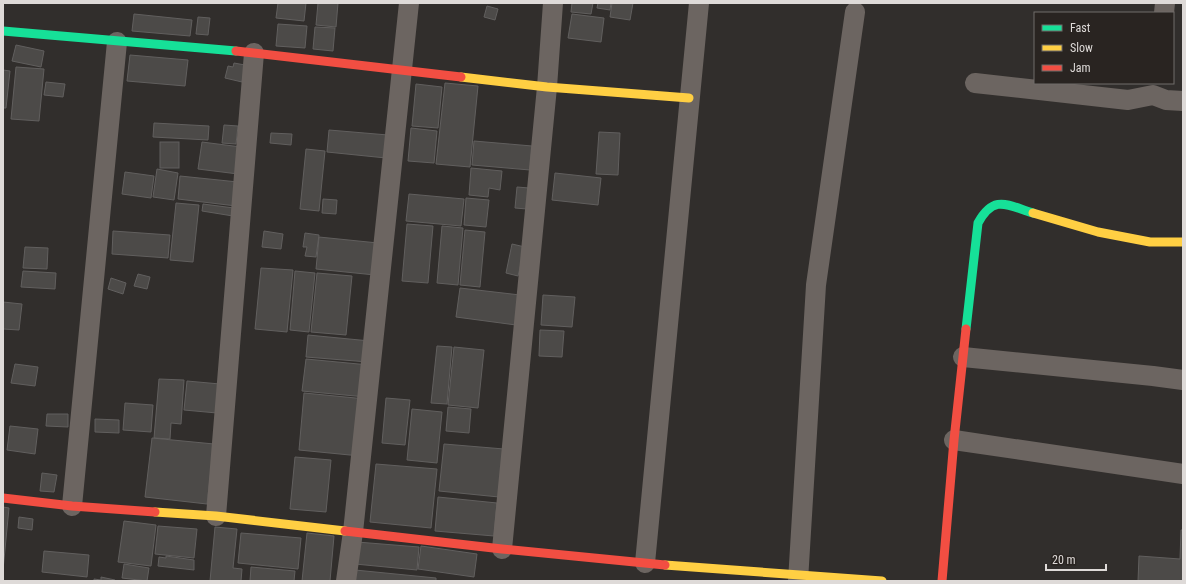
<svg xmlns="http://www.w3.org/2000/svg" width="1186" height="584" font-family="'Roboto Condensed',sans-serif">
  <rect width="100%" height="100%" fill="#312e2c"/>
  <!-- building -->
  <g fill="#4c4a48" stroke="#615f5e">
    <polygon points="278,3 306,3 304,21 276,18"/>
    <polygon points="318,3 338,3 336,27 316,25"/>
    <polygon points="572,3 593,3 591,14 571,12"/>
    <polygon points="598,3 611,3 610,10 597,8"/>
    <polygon points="612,3 633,3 630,20 610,17"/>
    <polygon points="487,6 498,9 495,20 484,17"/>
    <polygon points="134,14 192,20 190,36 132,31"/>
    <polygon points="572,14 604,18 601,42 568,38"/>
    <polygon points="198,17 210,18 208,35 196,34"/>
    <polygon points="278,24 307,26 305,48 276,46"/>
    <polygon points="315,27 335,28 333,51 313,49"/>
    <polygon points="16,45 44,51 41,67 12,61"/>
    <polygon points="130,55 188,60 185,86 127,81"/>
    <polygon points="234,63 245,65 242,82 225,78 228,66 233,67"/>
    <polygon points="16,67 44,69 39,121 11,119"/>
    <polygon points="3,70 10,71 6,108 3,108"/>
    <polygon points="46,82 65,84 63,97 44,95"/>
    <polygon points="445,83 478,86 470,167 436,164"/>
    <polygon points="416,84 442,87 438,128 412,126"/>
    <polygon points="154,123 209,126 208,140 153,137"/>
    <polygon points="224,125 238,126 236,144 222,143"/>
    <polygon points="411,128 437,131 434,163 408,161"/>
    <polygon points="329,130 388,135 386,158 327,152"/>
    <polygon points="599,132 620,133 618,175 596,174"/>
    <polygon points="271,133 292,134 291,145 270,143"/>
    <polygon points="474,141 532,146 530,170 472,165"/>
    <rect x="160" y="142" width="19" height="26"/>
    <polygon points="202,142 241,147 238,174 198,169"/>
    <polygon points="306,149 325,151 319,211 300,209"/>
    <polygon points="471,168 502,171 500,190 489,188 488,197 469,195"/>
    <polygon points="157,169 178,173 174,200 153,197"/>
    <polygon points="125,172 154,176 151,198 122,194"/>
    <polygon points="555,173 601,178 598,205 552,200"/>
    <polygon points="180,176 238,182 236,206 178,199"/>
    <polygon points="517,187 529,188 527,209 515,208"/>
    <polygon points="409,194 464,199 461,226 406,221"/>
    <polygon points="466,198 489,200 486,227 464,225"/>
    <polygon points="323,199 337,200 336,214 322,213"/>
    <polygon points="176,203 199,205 193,262 170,260"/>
    <polygon points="203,204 234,208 233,216 202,211"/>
    <polygon points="407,224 433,226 428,283 402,281"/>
    <polygon points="442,226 463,228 458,285 437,283"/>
    <polygon points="465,230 485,232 480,287 460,285"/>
    <polygon points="113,231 170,235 168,258 112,254"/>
    <polygon points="264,231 283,234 281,249 262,247"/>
    <polygon points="305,233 319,235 316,257 305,256 307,247 303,247"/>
    <polygon points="319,237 378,243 375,275 316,269"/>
    <polygon points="512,244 525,247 518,276 506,273"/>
    <polygon points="25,247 48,248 47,269 23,268"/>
    <polygon points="261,268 293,270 287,332 255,329"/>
    <polygon points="23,271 56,273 55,289 21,287"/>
    <polygon points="295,271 315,273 309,332 290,330"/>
    <polygon points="317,273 352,276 346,335 311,332"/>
    <polygon points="138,274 150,277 147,289 134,286"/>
    <polygon points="111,278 126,283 123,294 108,289"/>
    <polygon points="460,288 520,295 516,325 456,317"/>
    <polygon points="543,295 575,297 572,327 541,325"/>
    <polygon points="3,302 22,304 19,330 3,329"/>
    <polygon points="540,330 564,331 562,357 539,356"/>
    <polygon points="308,335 370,341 368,362 306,357"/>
    <polygon points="437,346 452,347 447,404 431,403"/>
    <polygon points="454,347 484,350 478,408 448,405"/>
    <polygon points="306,359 369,365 366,397 302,391"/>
    <polygon points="15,364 38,367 35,386 11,383"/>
    <polygon points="159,379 184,380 181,424 171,423 170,439 154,438"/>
    <polygon points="187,381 220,384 217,413 184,410"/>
    <polygon points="304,393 366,399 360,456 299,450"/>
    <polygon points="386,398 410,400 405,445 382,443"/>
    <polygon points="125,403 153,405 151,432 123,430"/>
    <polygon points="448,407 471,409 469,433 446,431"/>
    <polygon points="412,409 442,412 437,463 407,460"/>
    <polygon points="47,414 68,414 68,427 46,426"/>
    <polygon points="95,419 119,420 119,433 95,432"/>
    <polygon points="10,426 38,429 35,454 7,450"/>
    <polygon points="152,438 214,444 207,504 145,497"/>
    <polygon points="444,444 504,449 499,497 439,491"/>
    <polygon points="295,457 331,460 326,512 290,509"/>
    <polygon points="376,464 437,469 431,528 370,522"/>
    <polygon points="42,473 57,475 54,492 40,491"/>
    <polygon points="438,497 497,503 494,536 435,531"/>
    <polygon points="3,507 9,508 3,570"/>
    <polygon points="19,517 33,519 32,530 18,528"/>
    <polygon points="124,521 156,525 151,566 118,562"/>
    <polygon points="158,526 197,529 194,558 155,554"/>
    <polygon points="215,527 237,529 233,568 242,569 241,581 210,581"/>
    <polygon points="1181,530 1183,530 1183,581 1138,581 1139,556 1180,559"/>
    <polygon points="241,533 301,538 298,569 238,563"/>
    <polygon points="307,533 334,536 330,581 302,581"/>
    <polygon points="357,542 419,547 417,570 355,564"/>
    <polygon points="421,546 477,554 474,577 418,569"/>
    <polygon points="44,551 89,555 87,577 42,572"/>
    <polygon points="166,556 194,560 194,570 158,566 159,557 166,558"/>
    <polygon points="124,564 149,568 147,581 122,578"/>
    <polygon points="251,567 295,571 294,581 250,581"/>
    <polygon points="355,570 436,578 436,581 354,581"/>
    <polygon points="101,577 115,580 115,581 94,581 94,579 101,580"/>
  </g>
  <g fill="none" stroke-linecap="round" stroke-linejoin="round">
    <!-- street -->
    <g stroke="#6c6561" stroke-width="20">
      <polyline points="1164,13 1165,3"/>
      <polyline points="975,83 1128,100 1153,95 1166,100 1183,101"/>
      <polyline points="963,357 1153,376 1183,380"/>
      <polyline points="954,440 1183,474"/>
      <polyline points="72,506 117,42"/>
      <polyline points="216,516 254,53"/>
      <polyline points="502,549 547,87 553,3"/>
      <polyline points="645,563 699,3"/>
      <polyline points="346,581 353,532 409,3"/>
      <polyline points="798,581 816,285 855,12"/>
    </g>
    <!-- fast -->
    <g stroke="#16e098" stroke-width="9">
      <polyline points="3,31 236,51"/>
      <path d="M966,329l12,-106c16,-29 29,-18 55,-10"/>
    </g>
    <!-- slow -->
    <g stroke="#ffcf43" stroke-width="9">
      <polyline points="461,77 547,87 689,98"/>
      <polyline points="1033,213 1098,232 1150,242 1183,242"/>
      <polyline points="155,512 216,516 345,531"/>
      <polyline points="665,565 882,581"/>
    </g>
    <!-- jam -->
    <g stroke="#f24e42" stroke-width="9">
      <polyline points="236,51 461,77"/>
      <polyline points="3,498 72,506 155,512"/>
      <polyline points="345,531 502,549 665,565"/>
      <polyline points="942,581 954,440 966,329"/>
    </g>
  </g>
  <!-- border -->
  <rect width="1186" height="584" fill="none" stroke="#dedad8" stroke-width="8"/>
  <!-- legend -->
  <rect x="1034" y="12" width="140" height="72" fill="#292421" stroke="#716d6a"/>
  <rect x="1042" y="25" width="20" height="6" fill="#16e098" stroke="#716d6a"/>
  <text x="1070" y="32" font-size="12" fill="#dedad8">Fast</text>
  <rect x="1042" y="45" width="20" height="6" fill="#ffcf43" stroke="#716d6a"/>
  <text x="1070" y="52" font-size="12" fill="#dedad8">Slow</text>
  <rect x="1042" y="65" width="20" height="6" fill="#f24e42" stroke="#716d6a"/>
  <text x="1070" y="72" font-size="12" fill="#dedad8">Jam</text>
  <!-- scale -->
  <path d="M1046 564v6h60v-6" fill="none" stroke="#dedad8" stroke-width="2"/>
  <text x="1052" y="564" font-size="12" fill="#dedad8" stroke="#292421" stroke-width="3" paint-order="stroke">20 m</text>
</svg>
